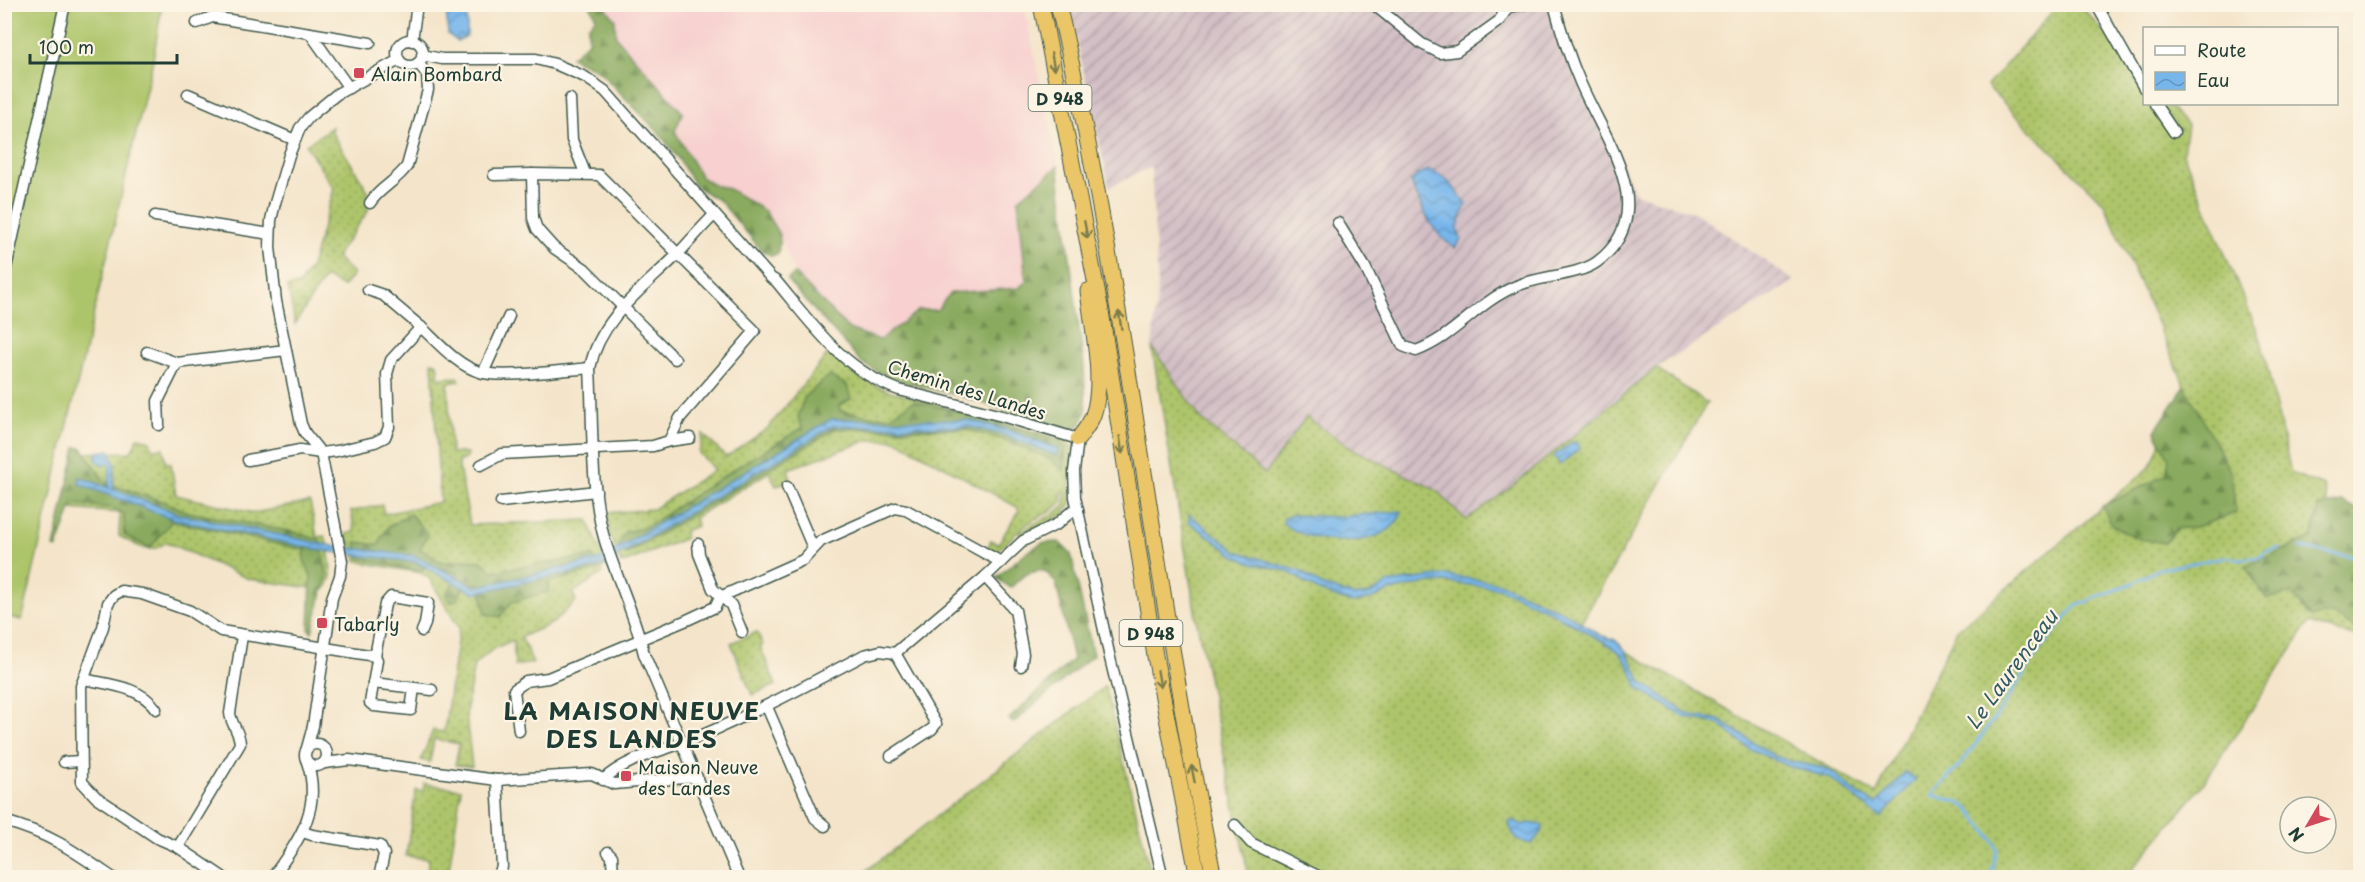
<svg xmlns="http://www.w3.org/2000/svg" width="2365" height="882" font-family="'Playpen Sans',sans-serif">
  <defs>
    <pattern id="industrial-furrows" width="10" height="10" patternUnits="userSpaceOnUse" patternTransform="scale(1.5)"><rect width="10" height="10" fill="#d2bec5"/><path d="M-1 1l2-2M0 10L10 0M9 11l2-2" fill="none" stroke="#aa9ca1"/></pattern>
    <pattern id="grass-dots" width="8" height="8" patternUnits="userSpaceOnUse" patternTransform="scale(1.5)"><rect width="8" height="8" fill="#adc56a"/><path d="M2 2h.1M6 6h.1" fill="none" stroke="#8ca158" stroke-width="1.8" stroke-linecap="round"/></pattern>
    <pattern id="forest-firs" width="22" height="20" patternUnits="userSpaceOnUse" patternTransform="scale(1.5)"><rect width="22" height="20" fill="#8aaa5e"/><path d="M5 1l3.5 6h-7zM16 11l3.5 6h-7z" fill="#708c4e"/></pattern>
    <pattern id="water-waves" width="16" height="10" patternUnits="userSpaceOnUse" patternTransform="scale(1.5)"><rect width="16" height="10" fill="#77b6eb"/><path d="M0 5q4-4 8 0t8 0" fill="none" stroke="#6195bf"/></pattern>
  </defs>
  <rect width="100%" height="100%" fill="#fcf5e5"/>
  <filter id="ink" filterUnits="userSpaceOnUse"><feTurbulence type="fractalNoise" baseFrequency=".0167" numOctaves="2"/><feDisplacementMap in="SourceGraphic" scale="12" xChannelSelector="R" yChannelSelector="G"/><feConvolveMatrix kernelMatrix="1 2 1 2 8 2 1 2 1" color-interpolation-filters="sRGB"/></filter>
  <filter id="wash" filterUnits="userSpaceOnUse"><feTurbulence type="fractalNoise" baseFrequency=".008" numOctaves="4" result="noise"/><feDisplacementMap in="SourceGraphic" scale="24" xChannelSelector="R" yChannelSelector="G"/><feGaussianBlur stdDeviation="1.35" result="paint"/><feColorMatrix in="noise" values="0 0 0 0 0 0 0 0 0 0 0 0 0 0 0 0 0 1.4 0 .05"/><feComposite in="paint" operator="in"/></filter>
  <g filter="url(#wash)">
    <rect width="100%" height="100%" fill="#f4e5ca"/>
    <!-- built -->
    <polygon fill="#f7d0cf" points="604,5 1024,5 1058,166 1018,200 1026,281 1019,288 950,293 937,310 919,310 881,340 849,329 795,274 780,236 729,189 711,184 701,177 675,131 683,113 616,37 615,19"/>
    <!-- industrial -->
    <polygon fill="url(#industrial-furrows)" points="1069,5 1549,5 1549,9 1635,193 1696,213 1794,281 1656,368 1509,489 1466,520 1436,490 1351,448 1306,418 1265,475 1200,418 1152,347 1158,287 1151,167 1109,187"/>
    <!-- grass -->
    <g fill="url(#grass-dots)" stroke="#66814f" stroke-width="1.5">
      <polygon points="2058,5 2080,5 2144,78 2144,104 2167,104 2187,125 2183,153 2261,340 2291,473 2324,486 2335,537 2360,560 2360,638 2309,623 2201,787 2126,877 1249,877 1197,623 1152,347 1200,418 1265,474 1306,417 1351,448 1436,490 1466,520 1509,489 1656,368 1707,403 1580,625 1876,794 1957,630 2150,467 2185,386 2105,205 1987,86"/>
      <polygon points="332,127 331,131 368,191 368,211 336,257 354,274 343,287 325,277 295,324 288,287 299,285 311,267 334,189 306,145"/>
      <path d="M828,354l31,24 28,12 180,51 5,7 -3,32 2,23 -7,11 -41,23 -4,-4c15,-11 35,-15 46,-29v-13h-3v10c-11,14 -26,15 -39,26 -10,8 -16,18 -28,25l-8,-3 4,-9 7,4 21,-33 -2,-4 -121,-67h-27l-81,29 3,10 -15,7 -7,-14 -74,45 2,9 -13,5 2,7 -65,26 -11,-29 -3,-22 46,-4 61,-39 -15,-17 4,-19 23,23 42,-29z"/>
      <polygon points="432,362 436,363 439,367 438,378 458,377 460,381 448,383 451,453 467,453 467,458 458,462 470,525 588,520 607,566 601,568 603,573 573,593 576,601 553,623 521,637 533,663 515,666 513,640 493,649 474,665 466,713 472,767 455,765 459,744 434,739 430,762 421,760 433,730 444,732 459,628 430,579 421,573 364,563 356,560 346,534 355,532 351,511 382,505 384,514 440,502"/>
      <path d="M138,437l12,4 2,8 11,-1 3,15h5l5,32 78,18 56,-11 7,35 8,-1c2,4 7,36 6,40 -1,5 -4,10 -6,14l-76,-11 -83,-37c-17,15 -29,3 -47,-6l1,-23 -50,-4 6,-56 55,-1z"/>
      <polygon points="757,632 763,645 760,646 776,685 752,695 731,643"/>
      <polygon points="1105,686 1152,877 858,877"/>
      <polygon points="424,784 461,789 448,877 426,877 429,859 406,856 416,790 423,791"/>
    </g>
    <!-- forest -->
    <g fill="url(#forest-firs)" stroke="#547449" stroke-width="1.5">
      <polygon points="590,5 604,5 615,19 616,37 683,113 675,131 701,177 712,184 729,189 765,211 780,236 778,253 772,256 762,251 720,201 695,186 678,158 659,133 599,71 571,57 588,42 588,26 596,18"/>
      <polygon points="1058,166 1084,366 1086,413 1079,426 1067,430 960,396 890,379 862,363 787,280 795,274 849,329 880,340 919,310 937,310 950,293 1019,288 1026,281 1018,200"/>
      <polygon points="829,376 847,385 851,399 839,406 840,411 870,416 891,416 913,401 985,418 1057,439 1066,449 1064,471 1050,459 1001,439 964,429 835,429 627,554 618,545 625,532 646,527 739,466 802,428 798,416 805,396"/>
      <polygon points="2185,386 2231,473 2236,513 2196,527 2176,529 2165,543 2139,539 2113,526 2102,506 2166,475 2169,459 2155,431"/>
      <polygon points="76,447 82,448 104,481 121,488 168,503 187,512 294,532 320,540 327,575 312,632 309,630 311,575 304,560 305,550 172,521 150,548 124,535 124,514 111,508 73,504 57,548 54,547"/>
      <polygon points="2342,502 2360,511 2360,632 2333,614 2311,617 2291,593 2267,599 2245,566 2312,538 2318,506"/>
      <polygon points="410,514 428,534 420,549 442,563 462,560 482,561 493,571 593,556 599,570 549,582 548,592 512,602 500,617 486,614 479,583 464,585 459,598 451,602 446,596 458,573 430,565 419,571 359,558 356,542 378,545 388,527"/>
      <path d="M1059,542l12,12 22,101 -80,68 -4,-4 64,-60 -17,-76 -11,-12c-15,-1 -24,5 -34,17l-15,-10 28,-24 18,-11z"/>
    </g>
    <!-- pitch -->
    <polygon fill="#adc56a" stroke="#66814f" stroke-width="1.5" points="5,5 162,5 153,60 22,620 5,616"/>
    <!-- water -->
    <g fill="url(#water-waves)" stroke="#4b7a90" stroke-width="1.5">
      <polygon points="446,5 467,5 467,36 457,41 448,34"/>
      <path d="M1429,170c17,5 27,20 37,34l-9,25 4,10 -6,9c-24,-15 -34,-41 -44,-66l7,-7z"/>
      <polygon points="831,419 968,420 1006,429 1059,449 1057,456 1004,435 970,427 833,426 600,567 474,593 415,562 324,551 173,519 79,484 80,477 109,488 110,464 100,464 95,458 98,452 110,450 115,465 113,489 179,514 328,545 416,556 476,587 598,560"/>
      <polygon points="1573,442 1577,442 1580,448 1560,465 1554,456"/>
      <path d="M1402,511c-11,41 -93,35 -119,12l1,-5 8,-3 47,2z"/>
      <polygon points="1189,514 1236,551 1302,572 1321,585 1354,596 1370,594 1389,583 1444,575 1499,583 1568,614 1600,635 1615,640 1625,650 1642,682 1685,712 1695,716 1719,720 1773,755 1789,761 1824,768 1834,773 1855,792 1876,804 1905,772 1916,779 1881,818 1830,778 1788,766 1748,748 1719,724 1684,717 1638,688 1630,668 1621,654 1611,646 1549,611 1499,588 1444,582 1422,584 1390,591 1372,599 1352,603 1319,591 1287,571 1248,562 1234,555 1189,522"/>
      <polygon points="1513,820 1522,825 1529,823 1542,825 1543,829 1532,844 1519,841 1512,832 1509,822"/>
    </g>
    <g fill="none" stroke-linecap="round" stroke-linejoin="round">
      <!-- stream -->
      <g stroke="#77b6eb" stroke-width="3">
        <polyline points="2300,548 2360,558"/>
        <polyline points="1990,878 1997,850 1992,839 1968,808 1958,802 1932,795 1964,760 2002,708 2038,652 2076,606 2133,583 2159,569 2226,557 2239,559 2261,557 2265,552 2280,548"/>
      </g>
    </g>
  </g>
  <g filter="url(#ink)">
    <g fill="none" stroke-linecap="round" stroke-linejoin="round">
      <!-- minor casing -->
      <g stroke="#3f564a" stroke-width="13">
        <g id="minor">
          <polyline points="1373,4 1422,44 1440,53 1457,51 1499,21 1508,7 1525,4"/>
          <polyline points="2096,4 2144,88"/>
          <polyline points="197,23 212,17 310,33 349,88"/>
          <polyline points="310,33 370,43"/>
          <circle cx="410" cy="53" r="13"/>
          <polyline points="412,41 417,4"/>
          <path d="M422,55l20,4h94l19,5 30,13 20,14 166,187 5,3c36,43 67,89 123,109l103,26 76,23 -4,32 1,26 35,161 53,220"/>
          <polyline points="188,94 295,140"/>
          <polyline points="570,99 572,140 585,173"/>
          <polyline points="2155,104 2174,132"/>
          <polyline points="494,175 532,174"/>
          <path d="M370,203c9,-15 27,-22 37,-37l21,-76 -1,-16 -9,-11"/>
          <path d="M714,215c-13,13 -25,27 -38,41 -33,32 -77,64 -86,112 3,53 0,124 15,173 12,38 30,74 39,113l95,224"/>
          <polyline points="155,216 270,234"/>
          <path d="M1338,223l27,44 38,79 13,5c38,-14 61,-48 98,-64 23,-11 64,-11 83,-25 66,-50 7,-123 -17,-180 -11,-25 -19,-51 -26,-78"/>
          <polyline points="4,277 65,4"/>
          <polyline points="368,290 383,295 421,327"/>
          <polyline points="147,352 177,363 286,350"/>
          <polyline points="483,373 509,316"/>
          <polyline points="159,425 158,401 177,363"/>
          <polyline points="669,441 690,438"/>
          <path d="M248,460l52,-10 21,3 16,-2 38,-9 10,-5 4,-10 -2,-53 4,-14 30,-33c17,16 37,39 59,45 21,7 85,-2 110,-4"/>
          <polyline points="481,465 502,454 653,446 669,441 680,418 755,331 599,175 532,174 533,218 537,229 554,248 585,269 675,359"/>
          <polyline points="787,487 813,548"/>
          <polyline points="501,502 596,491"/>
          <polyline points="698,544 699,554 713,589 731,605 742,632"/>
          <polyline points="985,577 1015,610 1023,654 1021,666"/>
          <polyline points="375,656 385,604 391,597 428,603 425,624 422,631"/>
          <path d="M84,679c25,6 56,7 72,30"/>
          <polyline points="373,683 432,690"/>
          <polyline points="767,707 815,818 825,826"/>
          <polyline points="519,731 514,690 526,681 548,678 687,620 715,607 720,597 803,560 821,541 895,508 906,510 1001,562"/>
          <circle cx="316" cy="755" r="11"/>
          <polyline points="307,748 313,726 332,598 340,576 342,561 321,453 305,433 301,424 276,301 270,247 271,220 275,203 289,155 300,128 309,117 337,94 399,60"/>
          <polyline points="891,756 932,729 936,724 895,653"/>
          <polyline points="64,762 81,761"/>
          <polyline points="325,763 349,760 497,780 592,774 614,784 697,777"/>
          <path d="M603,780c24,-23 64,-30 95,-43 57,-24 111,-53 166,-82l16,-4 15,2 90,-76 38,-36 34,-17 15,-13 6,-2"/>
          <path d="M4,821c47,13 70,30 109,57"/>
          <polyline points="1235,825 1251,843 1322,878"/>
          <polyline points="303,832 312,835 380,846 384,854 379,878"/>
          <path d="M178,847l62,-103c0,-12 -9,-19 -10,-31l12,-77"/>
          <polyline points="608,852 612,856 613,878"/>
          <polyline points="224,878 178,847 157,838 96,797 82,782 81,686 103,627 108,603 114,595 121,591 142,594 190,611 221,631 375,656 377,660 370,703 374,706 411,710 414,688"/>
          <path d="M272,878c26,-37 51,-69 35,-116"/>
          <polyline points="497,878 502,867 497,780"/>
        </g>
      </g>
      <!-- highway casing -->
      <g stroke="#3f564a" stroke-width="17">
        <g id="highway">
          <polyline points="1041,4 1101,311 1155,656 1198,878"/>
          <path d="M1058,4c68,288 96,584 156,874"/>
          <path d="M1078,439c6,-8 12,-15 15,-24 12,-33 -1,-89 -5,-124"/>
        </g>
      </g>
      <!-- minor -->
      <use href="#minor" stroke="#fff" stroke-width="10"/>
      <!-- highway -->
      <use href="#highway" stroke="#ebc669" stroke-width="15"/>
    </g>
    <!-- one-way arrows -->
    <defs><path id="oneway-shaft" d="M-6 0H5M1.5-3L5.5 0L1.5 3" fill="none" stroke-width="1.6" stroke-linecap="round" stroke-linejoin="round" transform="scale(1.5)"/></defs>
    <g stroke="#7b7b4c">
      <use href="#oneway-shaft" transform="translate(1053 62) rotate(79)"/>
      <use href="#oneway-shaft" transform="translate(1086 230) rotate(79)"/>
      <use href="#oneway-shaft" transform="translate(1120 320) rotate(-99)"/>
      <use href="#oneway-shaft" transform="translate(1121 445) rotate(81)"/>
      <use href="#oneway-shaft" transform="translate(1159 679) rotate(80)"/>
      <use href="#oneway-shaft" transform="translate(1193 774) rotate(-101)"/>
    </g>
  </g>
  <!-- markers -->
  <g fill="#d1495b" stroke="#fcf5e5" stroke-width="2">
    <rect x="353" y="67" width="12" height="12" rx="3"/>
    <rect x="316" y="617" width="12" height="12" rx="3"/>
    <rect x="620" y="770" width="12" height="12" rx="3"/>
  </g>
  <g text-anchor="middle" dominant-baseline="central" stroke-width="4.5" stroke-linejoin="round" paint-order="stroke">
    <!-- shield labels -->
    <g fill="#fcf5e5" stroke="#617469" stroke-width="1.5">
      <rect x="1028.5" y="85" width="63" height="26" rx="4.5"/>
      <rect x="1119.5" y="620" width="63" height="26" rx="4.5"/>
    </g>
    <g font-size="16" font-weight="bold" fill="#1f3d34">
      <text x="1060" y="98">D 948</text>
      <text x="1151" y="633">D 948</text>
    </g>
    <!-- poi labels -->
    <g font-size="18" fill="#1f3d34" stroke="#fcf5e5" text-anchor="start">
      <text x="371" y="73">Alain Bombard</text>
      <text x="334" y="623">Tabarly</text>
      <text x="638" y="766">Maison Neuve<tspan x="638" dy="21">des Landes</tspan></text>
    </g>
    <!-- street labels -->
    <g font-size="18" fill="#1f3d34" stroke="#fcf5e5">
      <text transform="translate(967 389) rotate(17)">Chemin des Landes</text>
    </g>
    <!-- water labels -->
    <g font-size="20" font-style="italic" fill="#355b62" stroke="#fcf5e5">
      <text transform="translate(2011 669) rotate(-54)">Le Laurenceau</text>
    </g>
    <!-- district labels -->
    <g font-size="24" font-weight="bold" letter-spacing="1.5" fill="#1f3d34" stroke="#fcf5e5">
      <text x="632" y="710">LA MAISON NEUVE<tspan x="632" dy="28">DES LANDES</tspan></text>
    </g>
  </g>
  <!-- margin -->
  <rect width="2365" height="882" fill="none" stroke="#fcf5e5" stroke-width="24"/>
  <!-- legend -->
  <rect x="2143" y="27" width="195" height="78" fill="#fcf5e5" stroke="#a4ab9e" stroke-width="1.5"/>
  <rect x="2155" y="46" width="30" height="9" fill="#ffffff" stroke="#a4ab9e" stroke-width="1.5"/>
  <text x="2197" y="57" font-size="18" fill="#1f3d34">Route</text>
  <rect x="2155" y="72" width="30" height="18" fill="url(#water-waves)" stroke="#a4ab9e" stroke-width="1.5"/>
  <text x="2197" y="87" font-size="18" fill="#1f3d34">Eau</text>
  <!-- north arrow -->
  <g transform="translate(2308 825) rotate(231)"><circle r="28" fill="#fcf5e5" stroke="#a4ab9e" stroke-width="1.5"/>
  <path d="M0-4.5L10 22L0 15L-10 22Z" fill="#d1495b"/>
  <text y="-9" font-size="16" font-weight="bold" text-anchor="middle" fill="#1f3d34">N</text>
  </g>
  <!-- scale -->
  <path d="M30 54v9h147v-9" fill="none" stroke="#1f3d34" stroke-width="3"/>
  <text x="39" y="54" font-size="18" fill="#1f3d34" stroke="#fcf5e5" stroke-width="4.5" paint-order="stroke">100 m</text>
</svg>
